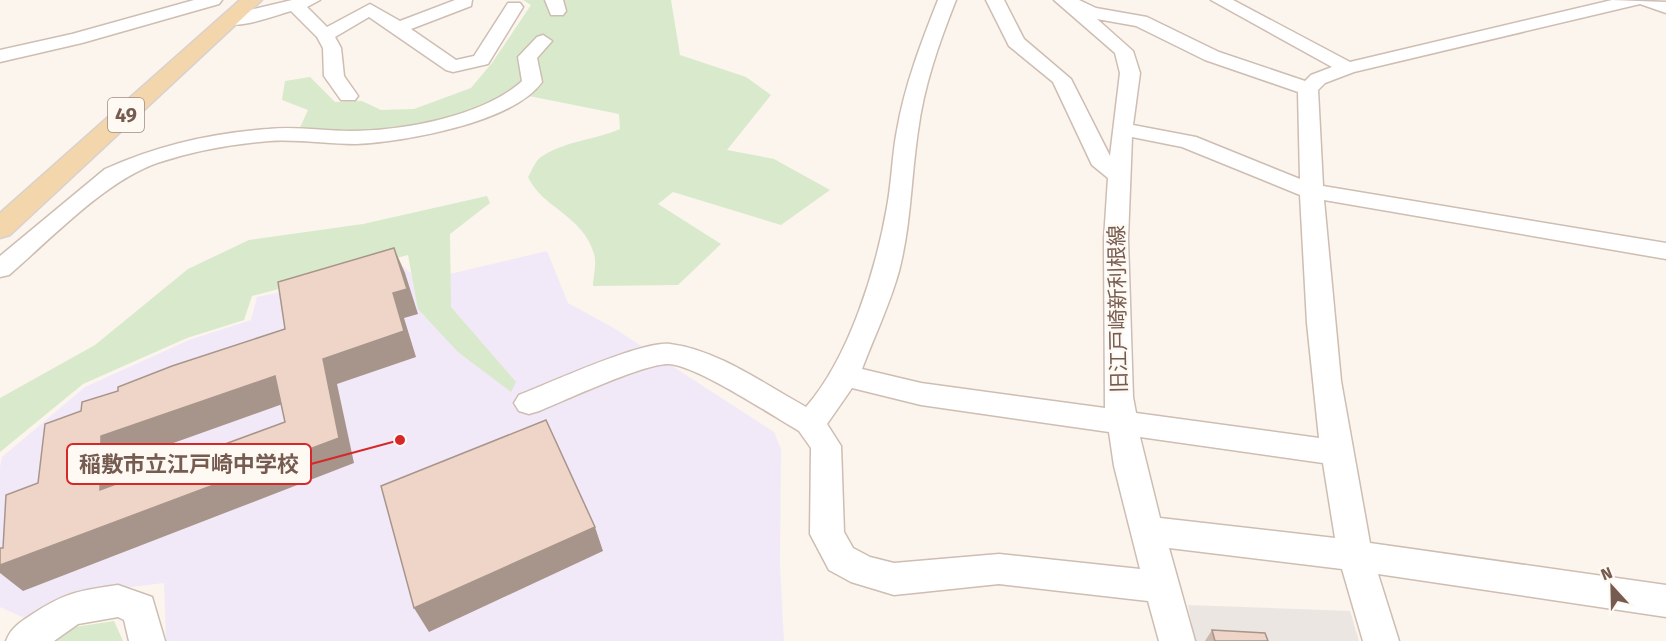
<svg xmlns="http://www.w3.org/2000/svg" width="1666" height="641" font-family="'Fira Sans','Noto Sans JP',sans-serif">
  <rect width="100%" height="100%" fill="#fbf5ed"/>
  <!-- industrial -->
  <polygon fill="#ece6e2" points="1188,605 1350,611 1359,641 1195,641"/>
  <!-- education -->
  <polygon fill="#f2e9f8" points="547,251 568,303 612,327 774,432 781,449 780,565 784,641 166,641 164,583 83,593 29,620 0,607 0,467 2,457 85,387 189,340 251,320 257,297 404,267 420,281"/>
  <!-- green -->
  <g fill="#d9e9cb">
    <path d="M523,0h148l9,55 66,22 25,18 -44,55 47,9 56,31 -49,35 -108,-33 -15,12 63,40 -43,41 -85,1c0,-9 4,-23 1,-32 -11,-39 -52,-46 -66,-77 4,-6 7,-16 13,-20 23,-16 54,-17 79,-28l-1,-15 -105,-21 -5,9 -108,34 -103,-4 10,-22 -26,-10 3,-19 25,-4 25,25 27,-1 19,9 33,-1 57,-21 21,-25 39,-58z"/>
    <polygon points="487,196 490,203 450,234 451,307 516,382 511,392 458,352 418,309 408,255 252,296 244,320 187,338 83,384 0,452 0,398 95,345 188,269 249,240 363,224"/>
    <polygon points="114,621 123,641 56,641 75,627"/>
  </g>
  <g fill="none" stroke-linecap="round" stroke-linejoin="round">
    <!-- minor casing -->
    <g stroke="#cebdb2" stroke-width="3">
      <g id="minor">
        <polygon points="194,0 222,0 219,4 82,43 0,62 0,50 72,34"/>
        <path d="M292,0h28l-13,7 20,20 43,-23 30,17 55,-21h17l-1,6 -60,23 45,31 18,-4 34,-53h12l3,4 -35,57 -35,8 -7,-2 -77,-53 -34,20 6,11 3,28 14,20 -3,4h-14l-17,-24 -1,-28 -6,-11 -26,-26c-15,4 -60,22 -70,9l3,-4z"/>
        <polygon points="545,0 563,0 566,11 563,15 551,15"/>
        <path d="M938,0h18c-17,43 -32,85 -38,131 -7,47 -7,94 -19,140 -9,33 -25,66 -37,98l59,14 184,25 -1,-169 4,-61 -16,-13 -39,-83 -44,-36 -23,-46h18l20,39 47,40 39,77 10,-83 -5,-20 -61,-53h25l17,8 51,9 72,35 86,29 6,-6 21,-8 -121,-67h22l117,62 262,-62 54,2v11l-26,-9 -286,68 -29,11 -7,7 5,96 343,57v16l-342,-59 17,181 29,162 296,42v32l-288,-43 21,67h-36l-21,-72 -173,-21 26,93h-36l-11,-40 -149,-17 -105,11 -43,-13 -22,-12 -19,-36 1,-86 -12,-17c-28,-16 -101,-65 -130,-67 -24,-1 -103,36 -130,47l-10,3 -10,-3 -5,-8 5,-8c31,-12 122,-54 151,-51 48,6 94,40 136,63 43,-49 70,-137 81,-200 5,-26 5,-52 10,-77 8,-46 24,-87 41,-130zM1097,19l39,7 69,34 93,32 2,87 -104,-42 -63,-12 7,-52 -7,-22zM1132,137l50,10 118,48 7,128 12,115 -183,-25 -3,-16 -5,-158zM852,388l69,17 188,27 5,34 26,103 -141,-15 -105,9 -24,-6 -17,-9 -9,-16 -3,-86 -14,-22zM1140,437l183,26 12,75 -175,-20z"/>
        <path d="M543,35l9,6 -15,17 5,24c-29,41 -139,60 -186,62 -29,0 -58,-5 -87,-3 -38,3 -76,10 -112,22 -53,19 -105,75 -148,112l-9,2v-21l105,-87c51,-23 107,-36 163,-40 28,-3 55,2 83,2 51,0 129,-14 169,-48l2,-2 -4,-24 19,-20z"/>
        <path d="M118,585l34,12 13,44h-36l-5,-21 -6,-3 -40,7 -24,17h-48c5,-13 13,-18 25,-26 35,-23 47,-24 87,-30z"/>
      </g>
    </g>
    <!-- major casing -->
    <g stroke="#d9d1ce" stroke-width="3">
      <polygon id="major" points="240,0 262,0 10,235 0,238 0,213"/>
    </g>
    <!-- minor -->
    <use href="#minor" fill="#fff" fill-rule="evenodd"/>
    <!-- major -->
    <use href="#major" fill="#f4d6ac" fill-rule="evenodd"/>
  </g>
  <!-- wall -->
  <polygon fill="#ceb7ab" points="1212,630 1268,641 1205,641"/>
  <!-- shaded-wall -->
  <g fill="#a7958b">
    <polygon points="394,248 405,273 418,314 404,318 416,357 337,384 354,463 23,591 0,573 0,565 339,438 323,359 393,293"/>
    <polygon points="275,376 291,401 123,461 124,514 100,490 101,436"/>
    <polygon points="595,527 603,551 429,632 414,608"/>
  </g>
  <!-- building -->
  <g fill="#efd5c7" stroke="#a7958b" stroke-width="1.5" fill-rule="evenodd">
    <path d="M394,248l13,41 -14,4 11,38 -81,28 16,79 -339,127v-17h3l3,-53 32,-12 7,-59 36,-13 1,-9 36,-11v-4l54,-21 113,-37 -7,-47zM275,376l10,46 -185,68 1,-54z"/>
    <polygon points="546,420 595,527 414,608 381,486"/>
    <polygon points="1212,630 1265,633 1268,641 1215,641"/>
  </g>
  <g text-anchor="middle" dominant-baseline="central" stroke-width="4.5" stroke-linejoin="round" paint-order="stroke">
    <!-- shield labels -->
    <rect fill="#fef9f3" stroke="#9f8b81" stroke-width="1.5" x="108" y="98" width="36" height="34" rx="4.5"/>
    <g font-size="20" font-weight="bold" fill="#765c50">
      <text x="126" y="115">49</text>
    </g>
    <!-- street labels -->
    <g font-size="21" fill="#765c50" stroke="#fef9f3">
      <text transform="translate(1118 309) rotate(-91)">旧江戸崎新利根線</text>
    </g>
  </g>
  <!-- callouts -->
  <path fill="none" stroke="#d62828" stroke-width="2" d="M400 440L311 464"/>
  <circle fill="#d62828" stroke="#fef9f3" stroke-width="2" cx="400" cy="440" r="6"/>
  <rect fill="#fef9f3" stroke="#d62828" stroke-width="2" x="67" y="444" width="244" height="40" rx="6"/>
  <g font-size="22" text-anchor="middle" font-weight="bold" fill="#765c50">
    <text x="189" y="472">稲敷市立江戸崎中学校</text>
  </g>
  <!-- north arrow -->
  <g transform="translate(1612 587) rotate(338)" stroke="#fef9f3" stroke-width="4.5" paint-order="stroke">
  <path d="M0-4.5L10 22L0 15L-10 22Z" fill="#765c50"/>
  <text y="-9" font-size="16" font-weight="bold" text-anchor="middle" fill="#765c50">N</text>
  </g>
</svg>
